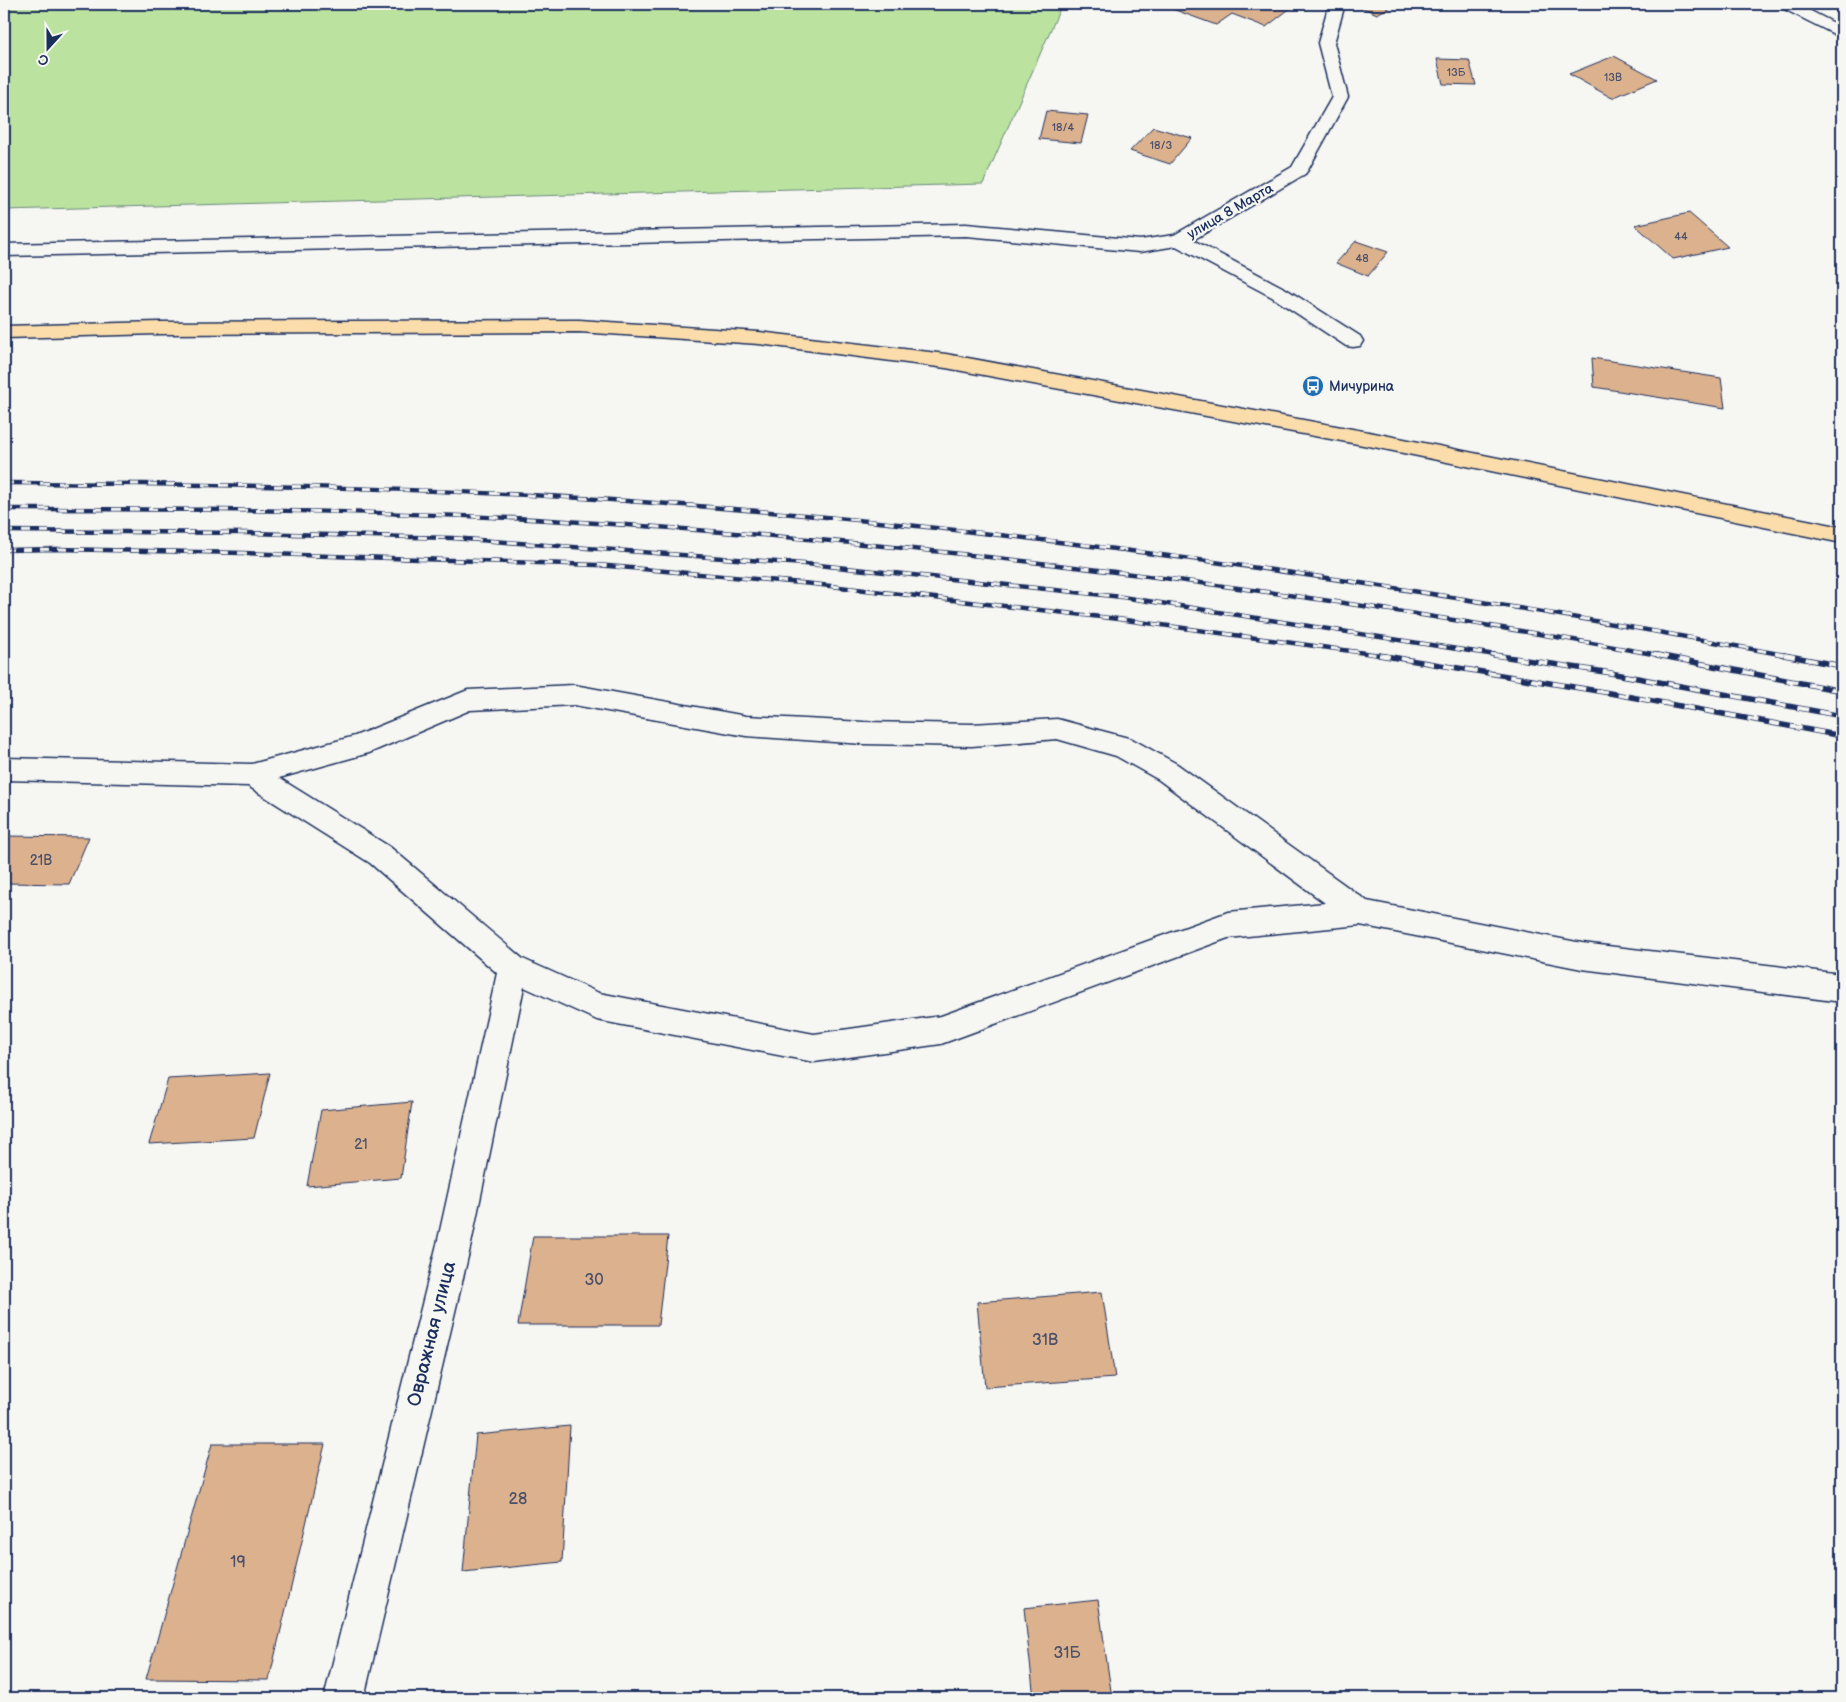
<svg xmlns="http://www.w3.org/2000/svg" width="1846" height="1702" font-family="'Balsamiq Sans',sans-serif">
  <rect width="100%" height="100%" fill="#f6f6f2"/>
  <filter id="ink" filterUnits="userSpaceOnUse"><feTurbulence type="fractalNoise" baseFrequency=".02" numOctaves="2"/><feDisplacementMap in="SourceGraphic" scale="10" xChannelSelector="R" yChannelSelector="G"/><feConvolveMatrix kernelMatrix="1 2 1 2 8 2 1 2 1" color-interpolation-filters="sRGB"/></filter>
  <g filter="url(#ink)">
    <!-- green -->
    <polygon fill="#bbe29e" stroke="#6b887e" points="4,4 1062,4 983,184 4,210"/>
    <!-- building -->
    <g fill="#dcb18d" stroke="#1b2f5e">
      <polygon points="1171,4 1281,4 1292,7 1266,27 1232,14 1216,25 1167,7"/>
      <polygon points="1354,4 1396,4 1377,14"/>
      <polygon points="1614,56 1657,79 1612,98 1569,74"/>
      <polygon points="1437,59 1469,60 1476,85 1443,84"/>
      <polygon points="1046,111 1088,115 1081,143 1039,139"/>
      <polygon points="1153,127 1192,138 1170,164 1130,151"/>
      <polygon points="1689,213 1728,247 1673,259 1635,225"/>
      <polygon points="1356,241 1388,252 1368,276 1336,263"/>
      <polygon points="1592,358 1721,378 1725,408 1594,387"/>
      <polygon points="4,836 89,837 69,884 4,883"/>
      <polygon points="270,1073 254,1138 149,1144 168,1079"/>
      <polygon points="412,1102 401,1178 307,1186 321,1110"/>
      <polygon points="533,1236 668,1236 658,1325 518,1325"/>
      <polygon points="1102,1292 1115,1378 985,1387 977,1302"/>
      <polygon points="570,1426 562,1562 463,1572 476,1435"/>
      <polygon points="212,1444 325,1444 269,1680 146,1679"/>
      <polygon points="1098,1600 1112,1698 1034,1698 1024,1608"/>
      <polygon points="534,1691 533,1698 461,1698"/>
    </g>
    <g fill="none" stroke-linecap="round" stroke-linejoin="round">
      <!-- minor casing -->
      <g stroke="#1b2f5e" stroke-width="3">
        <g id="minor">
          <polygon points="1329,4 1345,4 1334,43 1348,97 1308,170 1305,174 1193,240 1286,289 1360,336 1363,341 1360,346 1353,347 1346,346 1272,297 1176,246 1140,252 966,236 4,256 4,244 966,224 1140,240 1174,235 1292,167 1332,97 1318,43"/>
          <polygon points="1777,4 1797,4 1842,27 1842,38 1780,7"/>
          <path d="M574,685l172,31 118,6 108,2 85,-5 75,20 45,25 190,137 215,42 260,31v28l-260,-33 -222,-44 -132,13 -287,106 -127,18 -217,-42 -73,-33 -53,257 -107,454h-40l113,-454 60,-271 -127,-110 -122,-77 -244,-6v-22l248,6 103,-28 113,-46zM574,705l172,31 118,8 108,2 85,-7 59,17 43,24 166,123 -97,9 -287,104 -127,18 -215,-41 -76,-34 -133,-112 -111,-69 90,-25 101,-43z"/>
        </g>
      </g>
      <!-- major casing -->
      <g stroke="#1b2f5e" stroke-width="3">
        <polygon id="major" points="579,320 759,332 946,354 1374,433 1842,527 1842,543 1374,447 946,368 759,344 579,332 159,334 4,338 4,326 159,322"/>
      </g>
      <!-- minor -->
      <use href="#minor" fill="#f6f6f2" fill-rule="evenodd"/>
      <!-- major -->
      <use href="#major" fill="#fbddab" fill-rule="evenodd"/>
      <!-- rail-far1 casing -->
      <g stroke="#1b2f5e" stroke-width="4.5">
        <g id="rail-far1">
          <path d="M4,483c208,1 416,4 623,18 390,26 779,83 1163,155"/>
          <path d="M4,509c187,0 375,1 562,12 367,22 735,69 1098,135"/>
          <polyline points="4,531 246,533 452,538 818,565 1122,597 1502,656"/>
          <polyline points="4,550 57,549 243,553 597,565 813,584 1118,619 1387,656"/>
        </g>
      </g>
      <!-- rail casing -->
      <g stroke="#1b2f5e" stroke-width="5.5">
        <g id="rail">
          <polyline points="1379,655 1604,692 1842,736"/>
          <polyline points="1494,655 1605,672 1842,716"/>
          <polyline points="1657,655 1842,691"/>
          <polyline points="1784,655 1842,666"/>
        </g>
      </g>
      <!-- rail-far1 -->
      <use href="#rail-far1" stroke="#f6f6f2" stroke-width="3" stroke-dasharray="9" stroke-linecap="butt"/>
      <!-- rail -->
      <use href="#rail" stroke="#f6f6f2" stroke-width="4" stroke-dasharray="11" stroke-linecap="butt"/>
    </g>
  </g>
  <!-- icons -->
  <defs>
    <g id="bus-disc" transform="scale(1.125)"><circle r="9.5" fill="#1f6fb2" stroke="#f6f6f2"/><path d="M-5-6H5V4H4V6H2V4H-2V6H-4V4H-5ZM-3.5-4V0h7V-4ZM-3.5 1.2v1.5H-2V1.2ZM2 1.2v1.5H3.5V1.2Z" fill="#fff"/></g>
  </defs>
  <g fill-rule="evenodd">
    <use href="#bus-disc" x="1313" y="386"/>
  </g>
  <g text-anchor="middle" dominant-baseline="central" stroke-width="4.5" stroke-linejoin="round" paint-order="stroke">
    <!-- far-number labels -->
    <g font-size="11" fill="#4b506a">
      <text x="1456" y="72">13Б</text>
      <text x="1613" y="77">13В</text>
      <text x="1063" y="127">18/4</text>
      <text x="1161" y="145">18/3</text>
      <text x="1681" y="236">44</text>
      <text x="1362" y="258">48</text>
    </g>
    <!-- far-street labels -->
    <g font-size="14" fill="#1b2f5e" stroke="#f6f6f2">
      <text transform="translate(1230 211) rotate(-30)">улица 8 Марта</text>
    </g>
    <!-- far-poi labels -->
    <g font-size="14" fill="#1b2f5e" stroke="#f6f6f2" text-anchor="start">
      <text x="1329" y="386">Мичурина</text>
    </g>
    <!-- number labels -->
    <g font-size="14" fill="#4b506a">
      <text x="41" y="860">21В</text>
      <text x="361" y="1144">21</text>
    </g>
    <!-- near-number labels -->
    <g font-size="16" fill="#4b506a">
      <text x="594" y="1280">30</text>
      <text x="1045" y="1340">31В</text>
      <text x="518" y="1499">28</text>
      <text x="238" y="1562">19</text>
      <text x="1067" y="1653">31Б</text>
    </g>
    <!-- near-street labels -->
    <g font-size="19" fill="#1b2f5e" stroke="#f6f6f2">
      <text transform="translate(432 1334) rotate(-76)">Овражная улица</text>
    </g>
  </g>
  <!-- margin -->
  <rect width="1846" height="1702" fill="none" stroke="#f6f6f2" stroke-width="20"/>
  <rect x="10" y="10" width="1826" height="1682" fill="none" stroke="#1b2f5e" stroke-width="2" filter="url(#ink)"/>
  <!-- north arrow -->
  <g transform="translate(48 48) rotate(201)" stroke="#f6f6f2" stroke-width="4" paint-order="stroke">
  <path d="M0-4L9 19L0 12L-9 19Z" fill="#1b2f5e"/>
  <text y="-8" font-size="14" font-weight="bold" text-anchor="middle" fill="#1b2f5e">С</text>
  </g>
</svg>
